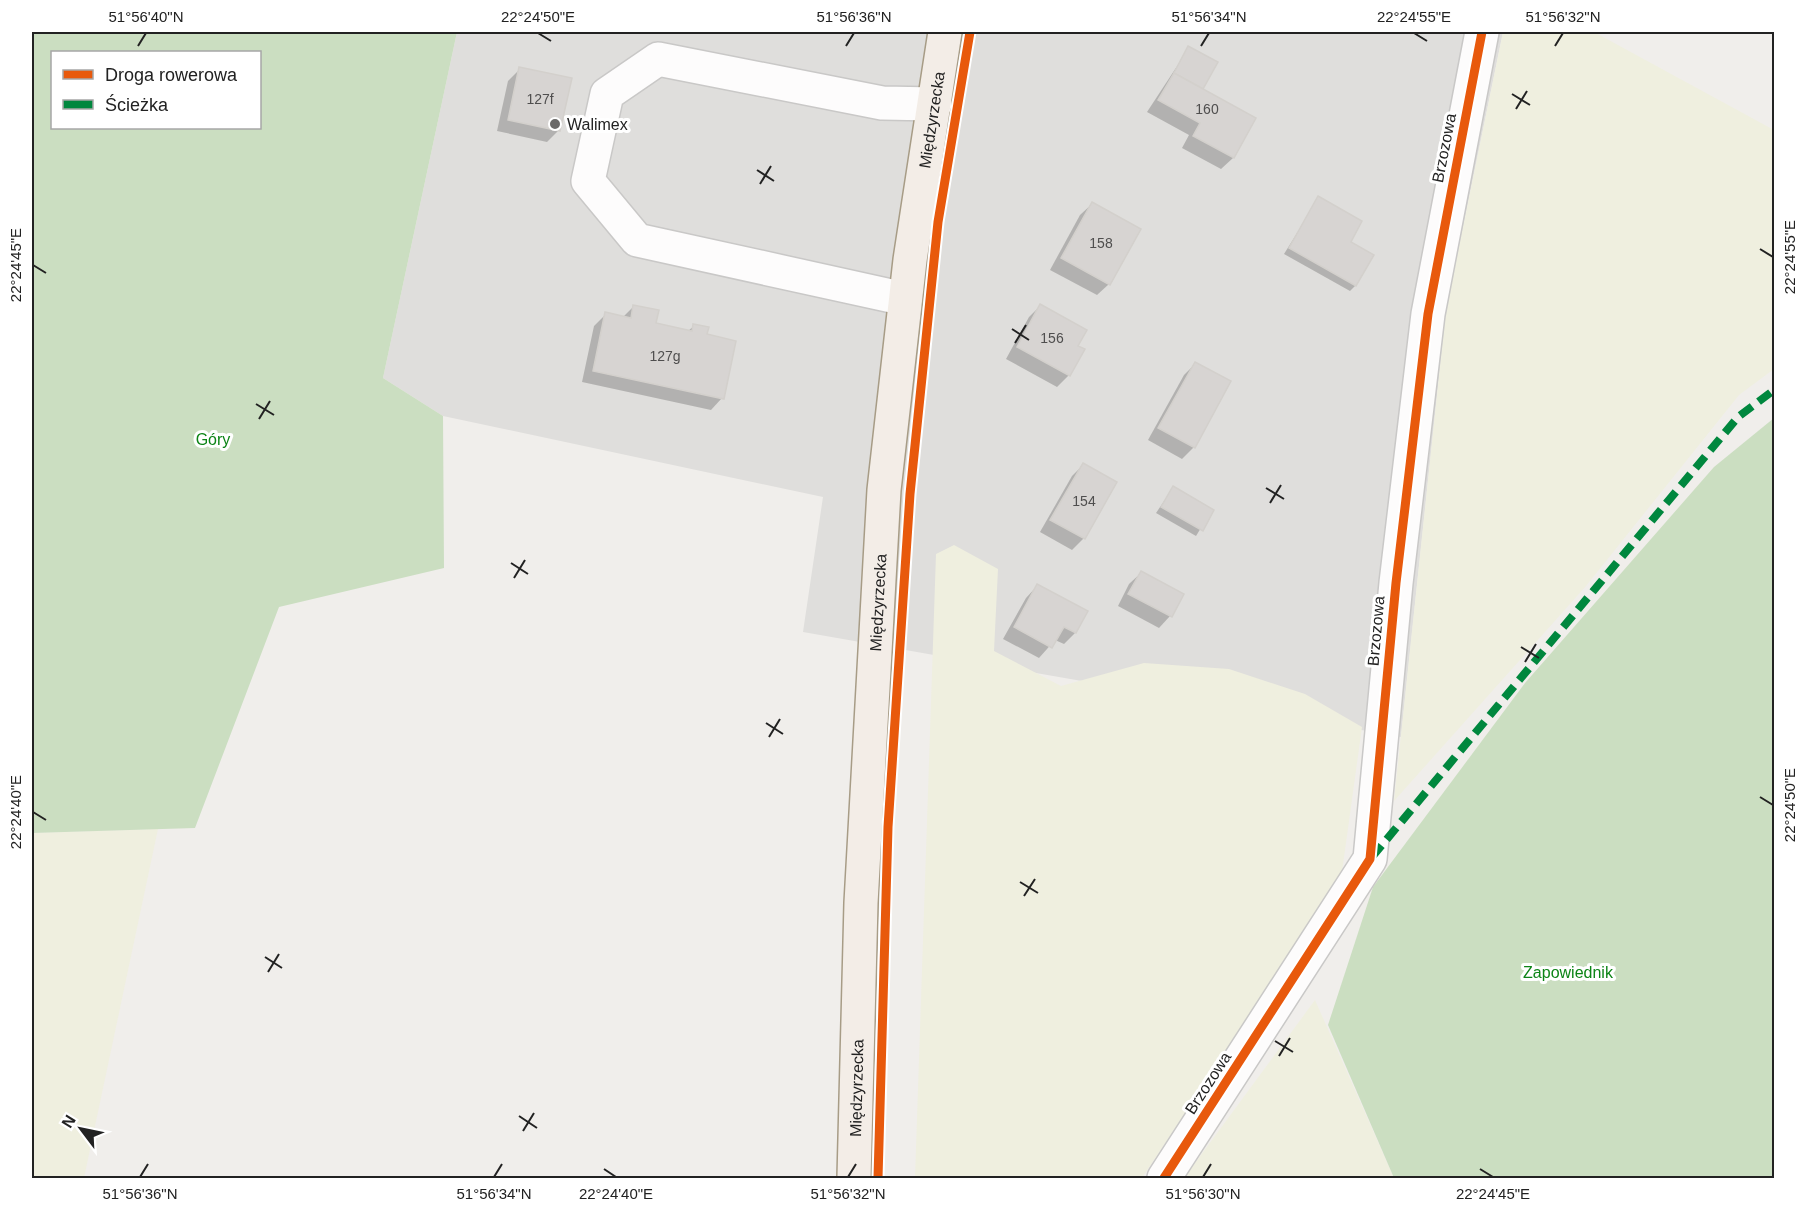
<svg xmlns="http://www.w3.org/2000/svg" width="1806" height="1210" font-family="Arial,sans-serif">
  <rect width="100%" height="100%" fill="#f0eeeb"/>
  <!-- residential -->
  <polygon fill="#dfdedc" points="457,32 1503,32 1446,310 1401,737 803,632 823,497 443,416 383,378"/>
  <!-- farmland -->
  <g fill="#efefdf">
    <polygon points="1503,32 1594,32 1774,130 1774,369 1739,395 1586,586 1394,801 1446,310"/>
    <polygon points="954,545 998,569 994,651 1061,686 1144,663 1229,669 1305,694 1362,727 1341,879 1142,1178 915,1178 936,554"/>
    <polygon points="158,829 84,1178 32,1178 32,833"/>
    <polygon points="1315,1000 1394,1178 1184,1178"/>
  </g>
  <!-- forest -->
  <g fill="#cbdec1" fill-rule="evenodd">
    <path d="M32,32h425l-74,346 60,38 1,152 -165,39 -84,221 -163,5zM52,52h208v76h-208z"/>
    <polygon points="1774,418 1774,1178 1394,1178 1328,1025 1373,887 1525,683 1714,467"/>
  </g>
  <!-- shadow -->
  <g fill="#0003">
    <polygon points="1189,48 1201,89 1254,118 1233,158 1221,169 1182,148 1189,135 1147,112"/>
    <polygon points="520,69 559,130 547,142 497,131 508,81"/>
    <polygon points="1319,198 1349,242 1355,286 1350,291 1284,254"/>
    <polygon points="1092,204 1109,284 1097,295 1050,270 1080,215"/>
    <polygon points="634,306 654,324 688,331 694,326 705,335 722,398 711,410 582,382 594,326 606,314 622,318"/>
    <polygon points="1040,306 1076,346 1083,350 1069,375 1057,387 1006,359 1029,317"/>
    <polygon points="1195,364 1194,447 1182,459 1148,440 1184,375"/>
    <polygon points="1083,465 1084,538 1072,550 1040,532 1072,476"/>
    <polygon points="1173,488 1212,510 1196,536 1156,513"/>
    <polygon points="1141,573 1170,616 1159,628 1118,606 1129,584"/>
    <polygon points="1037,586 1075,633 1064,644 1055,640 1039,658 1003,639 1026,598"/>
  </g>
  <!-- building -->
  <g fill="#d7d4d2" stroke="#d3d0cc" stroke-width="1.5">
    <polygon points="1188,46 1218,62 1203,89 1174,73"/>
    <polygon points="519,67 572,78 560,131 508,120"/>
    <polygon points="1174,73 1256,118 1234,158 1193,136 1200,123 1158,100"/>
    <polygon points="1318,196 1362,221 1351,242 1374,255 1356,286 1289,248"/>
    <polygon points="1092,202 1141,229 1110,285 1061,258"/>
    <polygon points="1040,304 1087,330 1078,346 1085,349 1070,376 1017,347"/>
    <polygon points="633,305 659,310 656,323 692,331 693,324 709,327 707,334 736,341 724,399 593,371 605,312 631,318"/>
    <polygon points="1195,362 1231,381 1195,448 1158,428"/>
    <polygon points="1083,463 1117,482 1085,539 1050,520"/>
    <polygon points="1173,486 1214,510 1203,531 1161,507"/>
    <polygon points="1141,571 1184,594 1172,617 1128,594"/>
    <polygon points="1037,584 1088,611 1076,633 1064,627 1052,648 1014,627"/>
  </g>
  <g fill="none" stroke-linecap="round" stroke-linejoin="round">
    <!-- minor casing -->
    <g stroke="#c9c8c7" stroke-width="36">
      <g id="minor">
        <polyline points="905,299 637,240 588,181 607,94 658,59 882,103 935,104"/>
        <polyline points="1164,1178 1370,859 1396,583 1428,314 1482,32"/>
      </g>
    </g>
    <!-- major casing -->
    <g stroke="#a79c86" stroke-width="36">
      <g id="major">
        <path id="s1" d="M854,1178l7,-275 23,-413 26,-230 35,-228"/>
      </g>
    </g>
    <!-- minor -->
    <use href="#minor" stroke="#fdfcfc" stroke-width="33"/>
    <!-- major -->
    <use href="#major" stroke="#f3ede7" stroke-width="33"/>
    <!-- quiet -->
    <polyline stroke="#00873e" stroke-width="8" stroke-dasharray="15 8" stroke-linecap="butt" points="1372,857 1738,417 1774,390"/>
    <!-- cycleway casing -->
    <g stroke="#fff" stroke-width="13">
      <g id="cycleway">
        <polyline points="878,1178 888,827 910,494 938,222 970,32"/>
        <polyline points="1164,1178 1370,859 1396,583 1428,314 1482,32"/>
      </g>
    </g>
    <!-- cycleway -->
    <use href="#cycleway" stroke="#e8590c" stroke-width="9"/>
  </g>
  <!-- ticks -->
  <path fill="none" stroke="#222" stroke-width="2" d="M538,33l13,8M1414,33l13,8M138,46l8,-13M846,46l8,-13M1201,46l8,-13M1555,46l8,-13M1512,94l18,11M1516,109l11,-18M757,170l17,11M760,184l11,-18M1760,249l13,8M33,265l13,8M1012,329l17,11M1015,343l11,-18M256,404l18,11M259,419l11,-18M1266,488l18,11M1270,503l11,-18M511,563l17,11M514,578l11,-18M1521,647l18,11M1525,662l11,-18M766,723l17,11M769,737l11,-18M1760,797l13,8M33,812l13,8M1020,882l18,11M1024,896l11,-17M265,957l17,11M268,972l11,-18M1275,1041l18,11M1279,1056l11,-18M519,1116l18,12M523,1131l11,-18M604,1169l12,8M1480,1169l13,8M140,1177l8,-13M494,1177l8,-13M848,1177l8,-13M1203,1177l8,-13"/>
  <!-- markers -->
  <circle fill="#6a6968" stroke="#fff" stroke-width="2" cx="555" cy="124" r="6"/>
  <g text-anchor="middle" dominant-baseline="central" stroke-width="6" stroke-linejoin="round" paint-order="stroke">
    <!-- number labels -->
    <g font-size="14" fill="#4f4e4e">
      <text x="540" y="99">127f</text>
      <text x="1207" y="109">160</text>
      <text x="1101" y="243">158</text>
      <text x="1052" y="338">156</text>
      <text x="665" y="356">127g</text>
      <text x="1084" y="501">154</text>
    </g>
    <!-- street labels -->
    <g font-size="16" fill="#222" stroke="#fff">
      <text stroke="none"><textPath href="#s1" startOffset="1062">Międzyrzecka</textPath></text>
      <text transform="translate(1444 148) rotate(-79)">Brzozowa</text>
      <text stroke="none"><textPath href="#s1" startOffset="576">Międzyrzecka</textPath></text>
      <text transform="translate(1376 631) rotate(-85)">Brzozowa</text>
      <text transform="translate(1208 1083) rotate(-57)">Brzozowa</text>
      <text stroke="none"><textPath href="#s1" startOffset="90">Międzyrzecka</textPath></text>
    </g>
    <!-- poi labels -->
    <g font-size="16" fill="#222" stroke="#fff" text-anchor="start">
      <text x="567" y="124">Walimex</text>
    </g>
    <!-- park labels -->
    <g font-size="16" fill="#0c8416" stroke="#fff">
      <text x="213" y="439">Góry</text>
      <text x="1568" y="972">Zapowiednik</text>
    </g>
  </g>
  <!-- border -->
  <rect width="1806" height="1210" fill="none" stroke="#ffffff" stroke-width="66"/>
  <!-- legend -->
  <rect x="51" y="51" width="210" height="78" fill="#ffffff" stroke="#a7a7a7" stroke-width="1.5"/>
  <rect x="63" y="70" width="30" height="9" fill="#e8590c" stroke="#a7a7a7" stroke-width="1.5"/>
  <text x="105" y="81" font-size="18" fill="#222222">Droga rowerowa</text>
  <rect x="63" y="100" width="30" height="9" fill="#00873e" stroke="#a7a7a7" stroke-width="1.5"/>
  <text x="105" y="111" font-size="18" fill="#222222">Ścieżka</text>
  <!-- north arrow -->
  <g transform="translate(81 1129) rotate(302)" stroke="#ffffff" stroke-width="4.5" paint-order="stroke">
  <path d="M0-4.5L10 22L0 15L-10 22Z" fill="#222222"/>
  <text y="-9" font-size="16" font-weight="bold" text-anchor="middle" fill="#222222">N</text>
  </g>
  <rect x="33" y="33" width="1740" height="1144" fill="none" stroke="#222" stroke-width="2"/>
  <g font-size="15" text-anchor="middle" fill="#222">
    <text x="146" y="22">51°56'40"N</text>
    <text x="538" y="22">22°24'50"E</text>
    <text x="854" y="22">51°56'36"N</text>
    <text x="1209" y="22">51°56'34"N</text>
    <text x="1414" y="22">22°24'55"E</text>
    <text x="1563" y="22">51°56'32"N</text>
    <text transform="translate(1790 257) rotate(-90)" y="5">22°24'55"E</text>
    <text transform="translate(16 265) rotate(-90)" y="5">22°24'45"E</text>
    <text transform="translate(1790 805) rotate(-90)" y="5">22°24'50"E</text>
    <text transform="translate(16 812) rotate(-90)" y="5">22°24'40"E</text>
    <text x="140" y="1199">51°56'36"N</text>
    <text x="494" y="1199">51°56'34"N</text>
    <text x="616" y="1199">22°24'40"E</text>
    <text x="848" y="1199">51°56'32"N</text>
    <text x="1203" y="1199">51°56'30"N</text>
    <text x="1493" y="1199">22°24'45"E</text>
  </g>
</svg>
